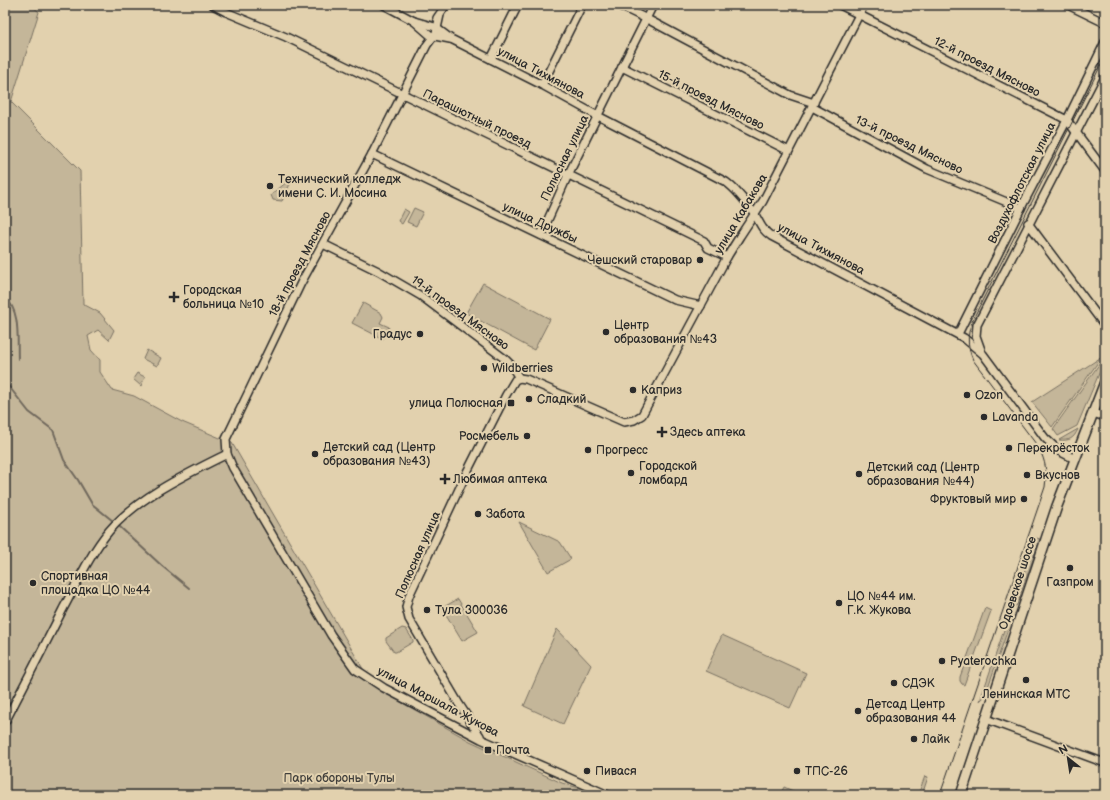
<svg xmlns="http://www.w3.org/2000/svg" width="1110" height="800" font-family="'Balsamiq Sans',sans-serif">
  <rect width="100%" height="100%" fill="#e2d1ae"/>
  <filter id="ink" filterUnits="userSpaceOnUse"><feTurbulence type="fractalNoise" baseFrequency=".025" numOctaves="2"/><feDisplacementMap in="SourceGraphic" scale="8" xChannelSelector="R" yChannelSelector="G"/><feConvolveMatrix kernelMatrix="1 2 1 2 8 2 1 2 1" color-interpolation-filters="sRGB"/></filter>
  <g filter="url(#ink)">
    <!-- green -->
    <g fill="#c4b699" stroke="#787062">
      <polygon points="5,5 31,5 39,12 11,102 80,171 83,304 100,313 114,330 109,340 98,330 88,336 91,350 100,360 100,372 112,390 134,396 182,422 232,443 366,674 399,692 399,701 470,741 562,783 579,788 591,795 5,795"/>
      <polygon points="288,181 291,182 282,201 273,200 271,195"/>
      <polygon points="414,208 423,212 416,226 407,222"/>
      <polygon points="404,209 409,212 402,224 398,221"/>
      <polygon points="483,283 550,319 534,350 466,313"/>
      <polygon points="363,303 381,313 383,317 380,323 389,327 383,339 352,323"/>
      <polygon points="147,350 161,358 157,366 143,359"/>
      <polygon points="1100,358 1096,365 1052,427 1032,402"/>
      <polygon points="1100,363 1103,364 1077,426 1058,436 1053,429"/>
      <polygon points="137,373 145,377 141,386 133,379"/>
      <path d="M1078,429c-4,10 -9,12 -19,11z"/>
      <polygon points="519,522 560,542 571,559 548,572"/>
      <polygon points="1036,538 1040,539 1017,605 1011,609"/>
      <polygon points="458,599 478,632 462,641 442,608"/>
      <polygon points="985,608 991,611 964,685 962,684 960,681 960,677"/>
      <polygon points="1007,621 1009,626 985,696 980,701"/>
      <polygon points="402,628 406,629 413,640 413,642 396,652 394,652 386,641 386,638"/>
      <polygon points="557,629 591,665 563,724 524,706"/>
      <polygon points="722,635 806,673 790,708 706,671"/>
      <polygon points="925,776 928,777 922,795 918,795"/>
      <polygon points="784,787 802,795 795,795 786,791 784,795 780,795"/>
    </g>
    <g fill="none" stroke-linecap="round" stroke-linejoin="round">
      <!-- stream -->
      <g stroke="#6f685c" stroke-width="2">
        <polyline points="5,37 6,46"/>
        <path d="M5,298c16,12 12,42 13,61"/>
        <polyline points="5,388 7,384 29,412 53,430 64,460 78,480 92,504 113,521"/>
        <polyline points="120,527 162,566 189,588"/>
      </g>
      <!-- minor casing -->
      <g stroke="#2b2b2b" stroke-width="10">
        <g id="minor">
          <polyline points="213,5 226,12 286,37 704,241 708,248 727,257"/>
          <polyline points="384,5 414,21 430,35 450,39"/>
          <polyline points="618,5 647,19 790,95 814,103"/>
          <polyline points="840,5 1067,120 1105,171"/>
          <polyline points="1068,5 1105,23"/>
          <polyline points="440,15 436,33 427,45 372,154 301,283 226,439 227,454 233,468 331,635 355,669 384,688 481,739 608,795"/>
          <polyline points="437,18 446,5"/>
          <path d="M414,21l21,6 16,12 91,46 56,31 128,66c11,8 20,20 28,31 6,10 7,16 17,23l193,102 19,16 62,84 14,13 16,8"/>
          <polyline points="491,59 518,5"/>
          <polyline points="622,67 789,151"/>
          <polyline points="542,85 582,5"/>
          <polyline points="812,107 927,169 1021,208"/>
          <polyline points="372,154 675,300 701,306"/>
          <polyline points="1028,223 1105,326"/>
          <polyline points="541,235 568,175 653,5"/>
          <polyline points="323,244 378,271 421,296 505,359 511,365 519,378"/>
          <polyline points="958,334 1021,208 1067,120 1105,42"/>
          <polyline points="981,350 976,336 977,325 1105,77"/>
          <polyline points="519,378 526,379 624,422 634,420 642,415 727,257 740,236 763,201 864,5"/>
          <polyline points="1093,413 1105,417"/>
          <polyline points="986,719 1105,763"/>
          <path d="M5,722c19,-37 39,-75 58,-113 14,-26 27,-55 46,-78 29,-34 78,-57 118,-77"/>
          <polyline points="480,736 459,704 409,619 406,607 409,596 467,472 506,395 515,380 519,378"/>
        </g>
      </g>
      <!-- major casing -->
      <g stroke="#2b2b2b" stroke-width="12">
        <polyline id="major" points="961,795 1057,506 1105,382"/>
      </g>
      <!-- minor -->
      <use href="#minor" stroke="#e2d1ae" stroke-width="7"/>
      <!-- major -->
      <use href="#major" stroke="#e2d1ae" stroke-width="9"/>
      <!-- tram -->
      <path stroke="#2b2b2b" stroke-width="1" d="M940,795l105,-308c2,-16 1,-24 -6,-39l-66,-88c-7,-16 -6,-29 2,-45l130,-258"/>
    </g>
  </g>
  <!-- markers -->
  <g fill="#2b2b2b" stroke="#e2d1ae" stroke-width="1.5">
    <circle cx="270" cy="186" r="4"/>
    <circle cx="700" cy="260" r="4"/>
    <path d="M172 291h4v4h4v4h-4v4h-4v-4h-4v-4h4z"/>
    <circle cx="606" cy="332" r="4"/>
    <circle cx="420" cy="334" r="4"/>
    <circle cx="484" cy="368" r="4"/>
    <circle cx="633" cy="390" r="4"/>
    <circle cx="967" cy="395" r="4"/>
    <circle cx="529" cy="399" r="4"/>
    <rect x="507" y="399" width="8" height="8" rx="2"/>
    <circle cx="984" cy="417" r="4"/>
    <path d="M660 426h4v4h4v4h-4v4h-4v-4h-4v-4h4z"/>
    <circle cx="527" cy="436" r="4"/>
    <circle cx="1009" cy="448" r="4"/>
    <circle cx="588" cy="450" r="4"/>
    <circle cx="315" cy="454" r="4"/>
    <circle cx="631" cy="473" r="4"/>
    <circle cx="859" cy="474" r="4"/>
    <circle cx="1027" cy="475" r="4"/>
    <path d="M443 473h4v4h4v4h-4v4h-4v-4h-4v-4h4z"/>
    <circle cx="1024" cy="499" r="4"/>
    <circle cx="478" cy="514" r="4"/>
    <circle cx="1070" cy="568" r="4"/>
    <circle cx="33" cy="583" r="4"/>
    <circle cx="839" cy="603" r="4"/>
    <circle cx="427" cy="610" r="4"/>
    <circle cx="942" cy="661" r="4"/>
    <circle cx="1026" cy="680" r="4"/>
    <circle cx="894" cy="683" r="4"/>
    <circle cx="858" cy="711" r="4"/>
    <circle cx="914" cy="739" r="4"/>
    <rect x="484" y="746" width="8" height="8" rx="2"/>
    <circle cx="587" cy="771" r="4"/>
    <circle cx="797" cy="771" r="4"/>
  </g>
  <g text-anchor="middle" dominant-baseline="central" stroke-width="4" stroke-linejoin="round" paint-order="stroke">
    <!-- street labels -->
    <g font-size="12" fill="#2b2b2b" stroke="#e2d1ae">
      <text transform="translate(987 67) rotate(27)">12-й проезд Мясново</text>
      <text transform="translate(541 73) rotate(28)">улица Тихмянова</text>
      <text transform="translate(711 100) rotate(27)">15-й проезд Мясново</text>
      <text transform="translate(477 119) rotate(26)">Парашютный проезд</text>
      <text transform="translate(909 145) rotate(26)">13-й проезд Мясново</text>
      <text transform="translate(565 158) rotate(-64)">Полюсная улица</text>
      <text transform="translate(1022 183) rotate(-63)">Воздухофлотская улица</text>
      <text transform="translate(741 214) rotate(-59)">улица Кабакова</text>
      <text transform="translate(540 223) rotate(25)">улица Дружбы</text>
      <text transform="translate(821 249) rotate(28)">улица Тихмянова</text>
      <text transform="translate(300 264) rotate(-62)">18-й проезд Мясново</text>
      <text transform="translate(460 313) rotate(36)">19-й проезд Мясново</text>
      <text transform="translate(418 555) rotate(-66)">Полюсная улица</text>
      <text transform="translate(1018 583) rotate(-72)">Одоевское шоссе</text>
      <text transform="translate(438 702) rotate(28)">улица Маршала Жукова</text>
    </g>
    <!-- poi labels -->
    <g font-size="12" fill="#2b2b2b" stroke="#e2d1ae" text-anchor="start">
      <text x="278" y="179">Технический колледж<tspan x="278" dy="14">имени С. И. Мосина</tspan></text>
      <text x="692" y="260" text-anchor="end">Чешский старовар</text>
      <text x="183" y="290">Городская<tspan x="183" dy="14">больница №10</tspan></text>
      <text x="614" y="325">Центр<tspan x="614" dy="14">образования №43</tspan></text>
      <text x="412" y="334" text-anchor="end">Градус</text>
      <text x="492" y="368">Wildberries</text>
      <text x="641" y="390">Каприз</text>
      <text x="975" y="395">Ozon</text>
      <text x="537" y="399">Сладкий</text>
      <text x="503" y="403" text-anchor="end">улица Полюсная</text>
      <text x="992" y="417">Lavanda</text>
      <text x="670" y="432">Здесь аптека</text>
      <text x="519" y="436" text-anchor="end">Росмебель</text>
      <text x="323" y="447">Детский сад (Центр<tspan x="323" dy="14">образования №43)</tspan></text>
      <text x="1017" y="448">Перекрёсток</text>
      <text x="596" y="450">Прогресс</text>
      <text x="639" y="466">Городской<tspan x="639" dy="14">ломбард</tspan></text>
      <text x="867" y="467">Детский сад (Центр<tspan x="867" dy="14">образования №44)</tspan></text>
      <text x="1035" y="475">Вкуснов</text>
      <text x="453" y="479">Любимая аптека</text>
      <text x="1016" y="499" text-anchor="end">Фруктовый мир</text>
      <text x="486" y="514">Забота</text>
      <text x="41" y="576">Спортивная<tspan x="41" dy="14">площадка ЦО №44</tspan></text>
      <text x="1070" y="582" text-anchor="middle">Газпром</text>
      <text x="847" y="596">ЦО №44 им.<tspan x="847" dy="14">Г.К. Жукова</tspan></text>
      <text x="435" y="610">Тула 300036</text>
      <text x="950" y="661">Pyaterochka</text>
      <text x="902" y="683">СДЭК</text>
      <text x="1026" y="694" text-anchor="middle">Ленинская МТС</text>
      <text x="866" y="704">Детсад Центр<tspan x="866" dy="14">образования 44</tspan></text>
      <text x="922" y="739">Лайк</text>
      <text x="496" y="750">Почта</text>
      <text x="595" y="771">Пивася</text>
      <text x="805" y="771">ТПС-26</text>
    </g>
    <!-- park labels -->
    <g font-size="12" fill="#42403c" stroke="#e2d1ae">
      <text x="339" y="778">Парк обороны Тулы</text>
    </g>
  </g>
  <!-- margin -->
  <rect width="1110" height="800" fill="none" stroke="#e2d1ae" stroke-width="20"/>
  <rect x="10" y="10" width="1090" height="780" fill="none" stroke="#2b2b2b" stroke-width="1.5" filter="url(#ink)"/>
  <!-- north arrow -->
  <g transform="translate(1068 758) rotate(330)" stroke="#e2d1ae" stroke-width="3" paint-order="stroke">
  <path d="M0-3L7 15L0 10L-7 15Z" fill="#2b2b2b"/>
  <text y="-6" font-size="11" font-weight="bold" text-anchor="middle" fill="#2b2b2b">N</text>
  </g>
</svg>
